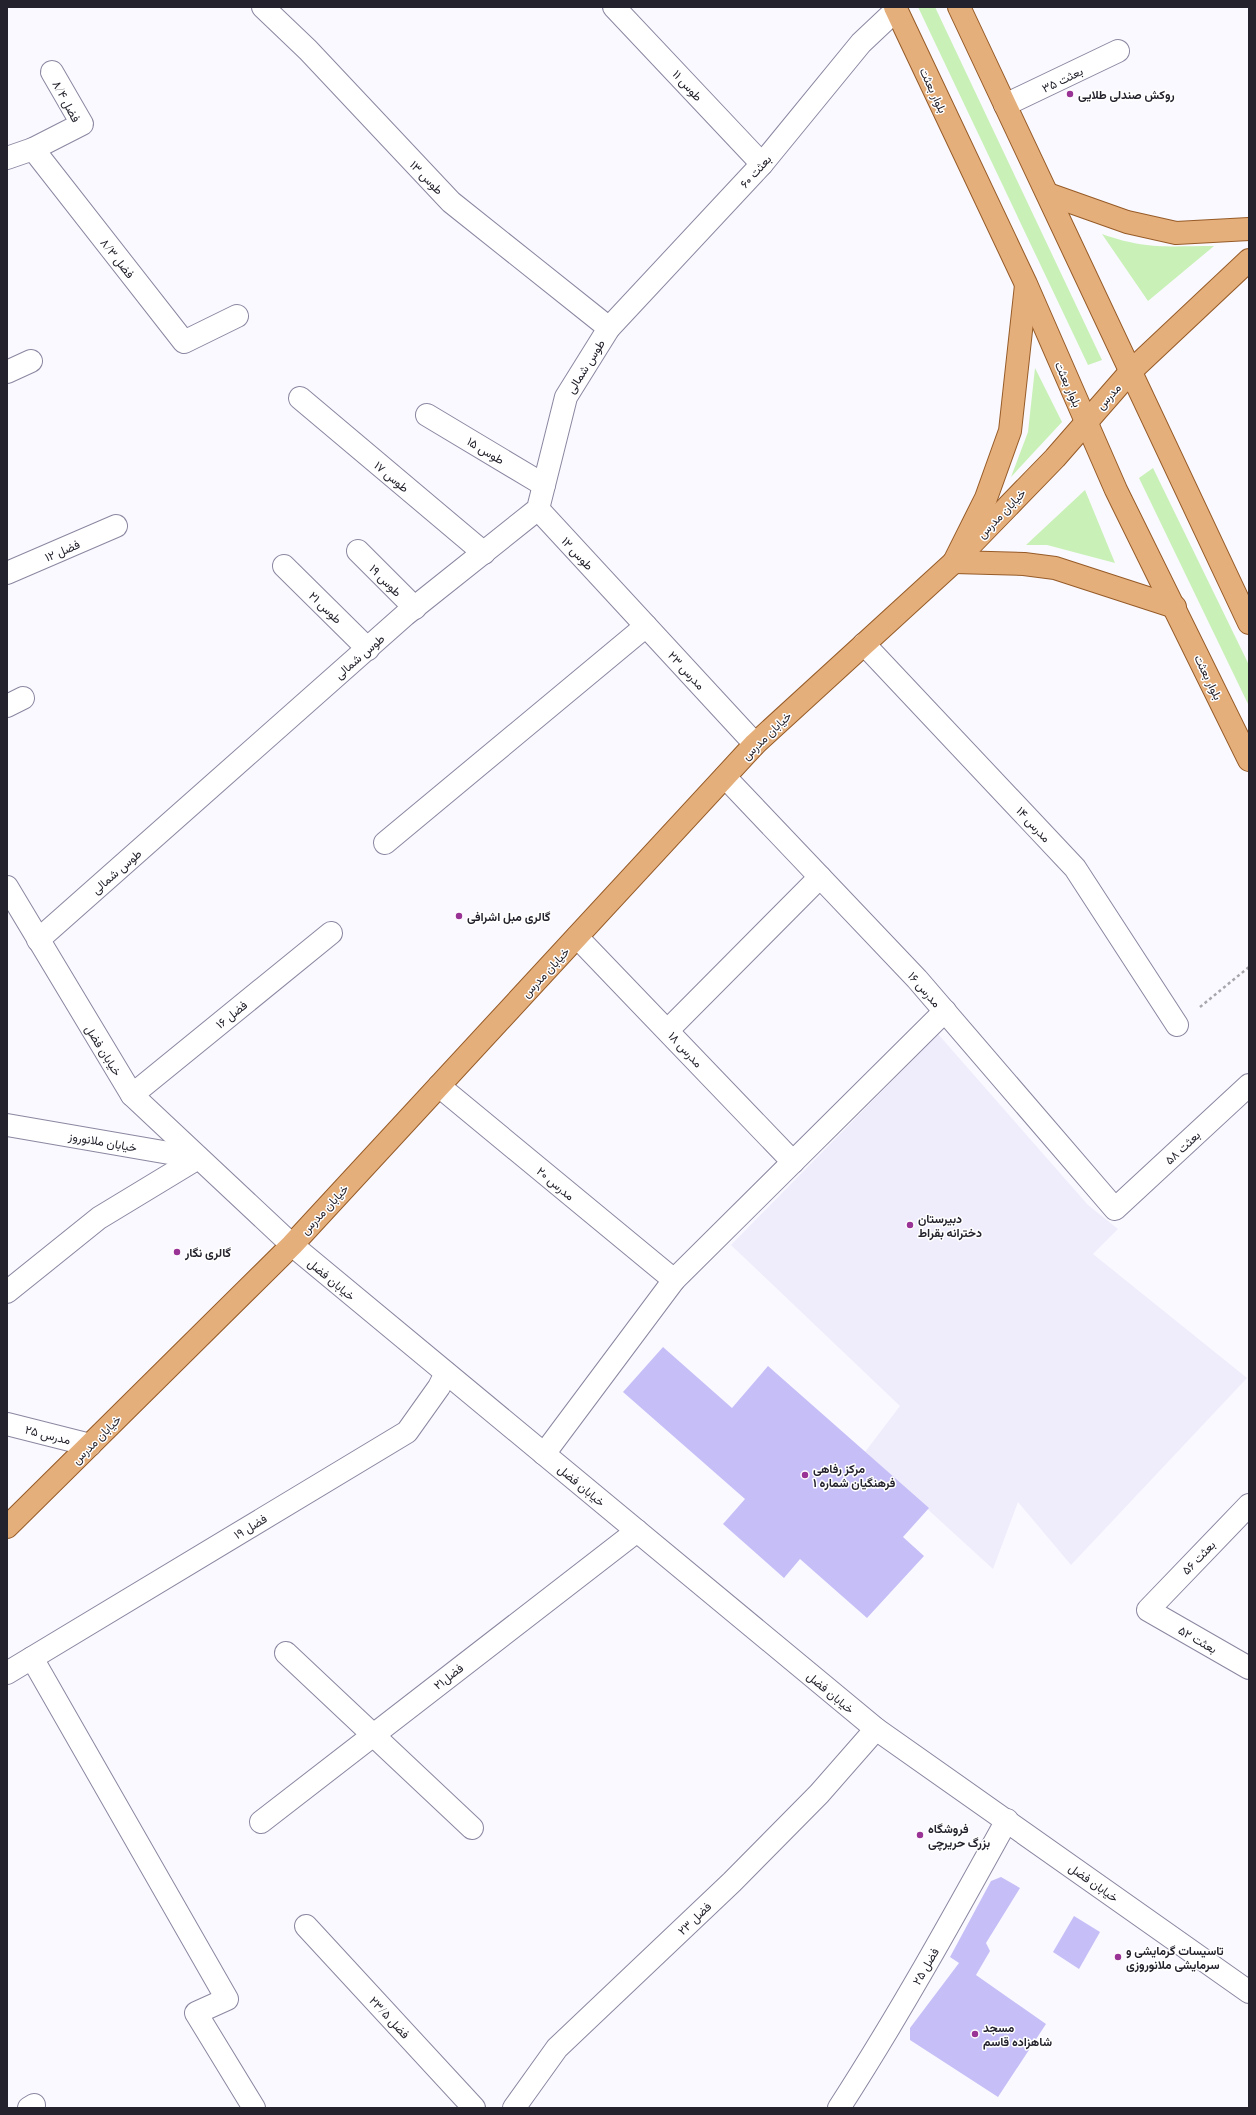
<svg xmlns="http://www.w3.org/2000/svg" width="1256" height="2115" font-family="'Playfair Display',Vazirmatn,serif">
  <rect width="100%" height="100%" fill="#faf9ff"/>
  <!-- built -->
  <polygon fill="#efedfb" points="938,1034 1088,1205 1118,1229 1093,1254 1247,1378 1071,1565 1018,1502 993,1569 865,1452 900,1406 731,1245"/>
  <!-- green -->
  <g fill="#c9f1b7">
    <polygon points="918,7 935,7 1102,360 1088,365"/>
    <path d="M1102,234c44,16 67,12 112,12l-66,55z"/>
    <polygon points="1035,368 1062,422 1011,477 1028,432"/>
    <polygon points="1153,468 1249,665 1249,706 1139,478"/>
    <polygon points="1085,490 1115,563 1047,545 1026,545"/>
  </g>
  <!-- building -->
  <g fill="#c6bff7">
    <polygon points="663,1347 732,1408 768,1366 929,1508 903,1537 924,1556 867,1618 800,1559 784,1578 723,1524 745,1499 623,1392"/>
    <polygon points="1001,1877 1020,1888 986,1943 990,1951 976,1975 1046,2024 998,2097 910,2040 910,2028 959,1963 950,1957 991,1881"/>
    <polygon points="1074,1916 1100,1932 1079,1969 1053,1952"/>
  </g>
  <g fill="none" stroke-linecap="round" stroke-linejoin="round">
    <!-- minor casing -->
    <g stroke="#8c87a1" stroke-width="24">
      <g id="minor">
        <polyline points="263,7 308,50 451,202 609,328"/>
        <polyline points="614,7 762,164"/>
        <polyline points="1005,105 1118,51"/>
        <polyline points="33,149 82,124 52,72"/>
        <polyline points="7,158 33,149 184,342 237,316"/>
        <polyline points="7,372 31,361"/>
        <polyline points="300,398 484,553"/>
        <polyline points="427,415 544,485"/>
        <polyline points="538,509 755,744"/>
        <polyline points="358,551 415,608"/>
        <polyline points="284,566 368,649"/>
        <polyline points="7,573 116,526"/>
        <polyline points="864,644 1075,868 1177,1025"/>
        <polyline points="7,706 23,698"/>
        <polyline points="725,777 917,979 1115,1209 1249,1085"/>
        <polyline points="385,843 646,626"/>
        <polyline points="7,887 132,1095 292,1245 876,1729 1249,1992"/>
        <polyline points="577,937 793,1162"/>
        <polyline points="38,940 405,615 538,509 566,397 609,328 762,164 861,43 896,10"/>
        <polyline points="668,1030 820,877"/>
        <polyline points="439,1086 674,1280"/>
        <polyline points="132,1095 331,933"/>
        <polyline points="7,1125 198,1158"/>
        <polyline points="7,1292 99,1218 198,1158"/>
        <polyline points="7,1424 90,1445"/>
        <polyline points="544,1454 674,1280 945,1011"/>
        <polyline points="1249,1505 1148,1610 1249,1668"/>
        <polyline points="286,1653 472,1828"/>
        <polyline points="32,1658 227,1999 196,2013 254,2108"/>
        <polyline points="7,1673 407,1432 439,1387 446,1373"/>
        <polyline points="261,1822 637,1531"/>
        <polyline points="306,1926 474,2108"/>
        <polyline points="29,2108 34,2105"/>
        <polyline points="514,2108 557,2048 732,1882 819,1794 876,1729"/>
        <path d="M839,2108c60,-93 114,-190 168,-288"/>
      </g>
    </g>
    <!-- major casing -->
    <g stroke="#965b27" stroke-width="24">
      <g id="major">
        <polyline points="895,7 1026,284 1116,490 1249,760"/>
        <polyline points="959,7 1249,623"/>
        <polyline points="1048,194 1127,222 1176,233 1249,229"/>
        <polyline points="1026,285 1010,431 986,498 954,562 1024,564 1055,568 1175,607"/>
        <polyline points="7,1527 292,1245 755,744 954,562 1055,458 1131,371 1249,260"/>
      </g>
    </g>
    <!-- path -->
    <polyline stroke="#a7a6ad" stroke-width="2.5" stroke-dasharray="3 3" stroke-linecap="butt" points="1200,1007 1249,967"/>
    <!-- minor -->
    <use href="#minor" stroke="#fff" stroke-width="22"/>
    <!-- major -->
    <use href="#major" stroke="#e5af7c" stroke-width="22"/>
  </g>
  <!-- markers -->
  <g fill="#9a3396" stroke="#fff" stroke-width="1.5">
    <circle cx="1070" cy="94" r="4"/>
    <circle cx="459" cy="916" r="4"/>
    <circle cx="910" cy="1225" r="4"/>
    <circle cx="177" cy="1252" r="4"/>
    <circle cx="805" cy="1475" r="4"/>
    <circle cx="920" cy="1835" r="4"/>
    <circle cx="1118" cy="1957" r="4"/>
    <circle cx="975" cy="2034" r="4"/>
  </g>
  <g text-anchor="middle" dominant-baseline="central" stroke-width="3" stroke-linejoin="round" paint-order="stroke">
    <!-- street labels -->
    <g font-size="12" fill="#24222c" stroke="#fff">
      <text transform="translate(1062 79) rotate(-26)">بعثت ۳۵</text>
      <text transform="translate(688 85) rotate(47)">طوس ۱۱</text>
      <text transform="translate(934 90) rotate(65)">بلوار بعثت</text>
      <text transform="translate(67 101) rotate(62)">فضل ۸/۴</text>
      <text transform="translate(755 171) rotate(-48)">بعثت ۶۰</text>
      <text transform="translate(427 177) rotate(46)">طوس ۱۳</text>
      <text transform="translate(118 258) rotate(52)">فضل ۸/۳</text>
      <text transform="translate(585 366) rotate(-58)">طوس شمالی</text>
      <text transform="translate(1069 384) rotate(66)">بلوار بعثت</text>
      <text transform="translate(1108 396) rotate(-48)">مدرس</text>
      <text transform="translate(486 450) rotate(31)">طوس ۱۵</text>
      <text transform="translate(392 476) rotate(40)">طوس ۱۷</text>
      <text transform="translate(1001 513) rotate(-46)">خیابان مدرس</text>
      <text transform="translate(62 550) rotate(-23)">فضل ۱۲</text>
      <text transform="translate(578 553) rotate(47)">طوس ۱۲</text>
      <text transform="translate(386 580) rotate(45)">طوس ۱۹</text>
      <text transform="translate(326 607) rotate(44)">طوس ۲۱</text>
      <text transform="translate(359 656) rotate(-41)">طوس شمالی</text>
      <text transform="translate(687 670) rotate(47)">مدرس ۲۳</text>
      <text transform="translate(1209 677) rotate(64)">بلوار بعثت</text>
      <text transform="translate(766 735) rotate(-44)">خیابان مدرس</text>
      <text transform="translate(1034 824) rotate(47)">مدرس ۱۴</text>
      <text transform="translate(116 871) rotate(-41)">طوس شمالی</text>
      <text transform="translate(545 972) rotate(-47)">خیابان مدرس</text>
      <text transform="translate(925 989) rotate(49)">مدرس ۱۶</text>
      <text transform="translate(231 1014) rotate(-39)">فضل ۱۶</text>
      <text transform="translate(686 1049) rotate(47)">مدرس ۱۸</text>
      <text transform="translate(104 1050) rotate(58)">خیابان فضل</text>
      <text transform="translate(103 1141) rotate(10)">خیابان ملانوروز</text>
      <text transform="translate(1182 1147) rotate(-43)">بعثت ۵۸</text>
      <text transform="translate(556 1183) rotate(40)">مدرس ۲۰</text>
      <text transform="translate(324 1209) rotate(-47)">خیابان مدرس</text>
      <text transform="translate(332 1279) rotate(40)">خیابان فضل</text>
      <text transform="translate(48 1434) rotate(14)">مدرس ۲۵</text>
      <text transform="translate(96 1439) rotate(-45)">خیابان مدرس</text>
      <text transform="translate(582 1485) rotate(40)">خیابان فضل</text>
      <text transform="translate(250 1526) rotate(-31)">فضل ۱۹</text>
      <text transform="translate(1198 1557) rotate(-46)">بعثت ۵۶</text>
      <text transform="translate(1198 1639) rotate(30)">بعثت ۵۲</text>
      <text transform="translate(448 1676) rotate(-38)">فضل۲۱</text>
      <text transform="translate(831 1692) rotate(40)">خیابان فضل</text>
      <text transform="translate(1094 1882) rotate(35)">خیابان فضل</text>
      <text transform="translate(694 1918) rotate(-44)">فضل ۲۳</text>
      <text transform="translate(925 1966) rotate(-60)">فضل ۲۵</text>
      <text transform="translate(390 2017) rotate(47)">فضل ۲۳/۵</text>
    </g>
    <!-- poi labels -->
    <g font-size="12" font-weight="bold" fill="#24222c" stroke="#fff" text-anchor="start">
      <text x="1078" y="94">روکش صندلی طلایی</text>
      <text x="467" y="916">گالری مبل اشرافی</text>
      <text x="918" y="1218">دبیرستان<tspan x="918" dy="14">دخترانه بقراط</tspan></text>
      <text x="185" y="1252">گالری نگار</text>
      <text x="813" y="1468">مرکز رفاهی<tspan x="813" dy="14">فرهنگیان شماره ۱</tspan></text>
      <text x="928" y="1828">فروشگاه<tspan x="928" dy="14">بزرگ حریرچی</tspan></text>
      <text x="1126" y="1950">تاسیسات گرمایشی و<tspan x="1126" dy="14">سرمایشی ملانوروزی</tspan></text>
      <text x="983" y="2027">مسجد<tspan x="983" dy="14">شاهزاده قاسم</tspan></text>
    </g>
  </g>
  <!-- border -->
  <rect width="1256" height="2115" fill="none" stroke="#24222c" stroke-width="16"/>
</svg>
